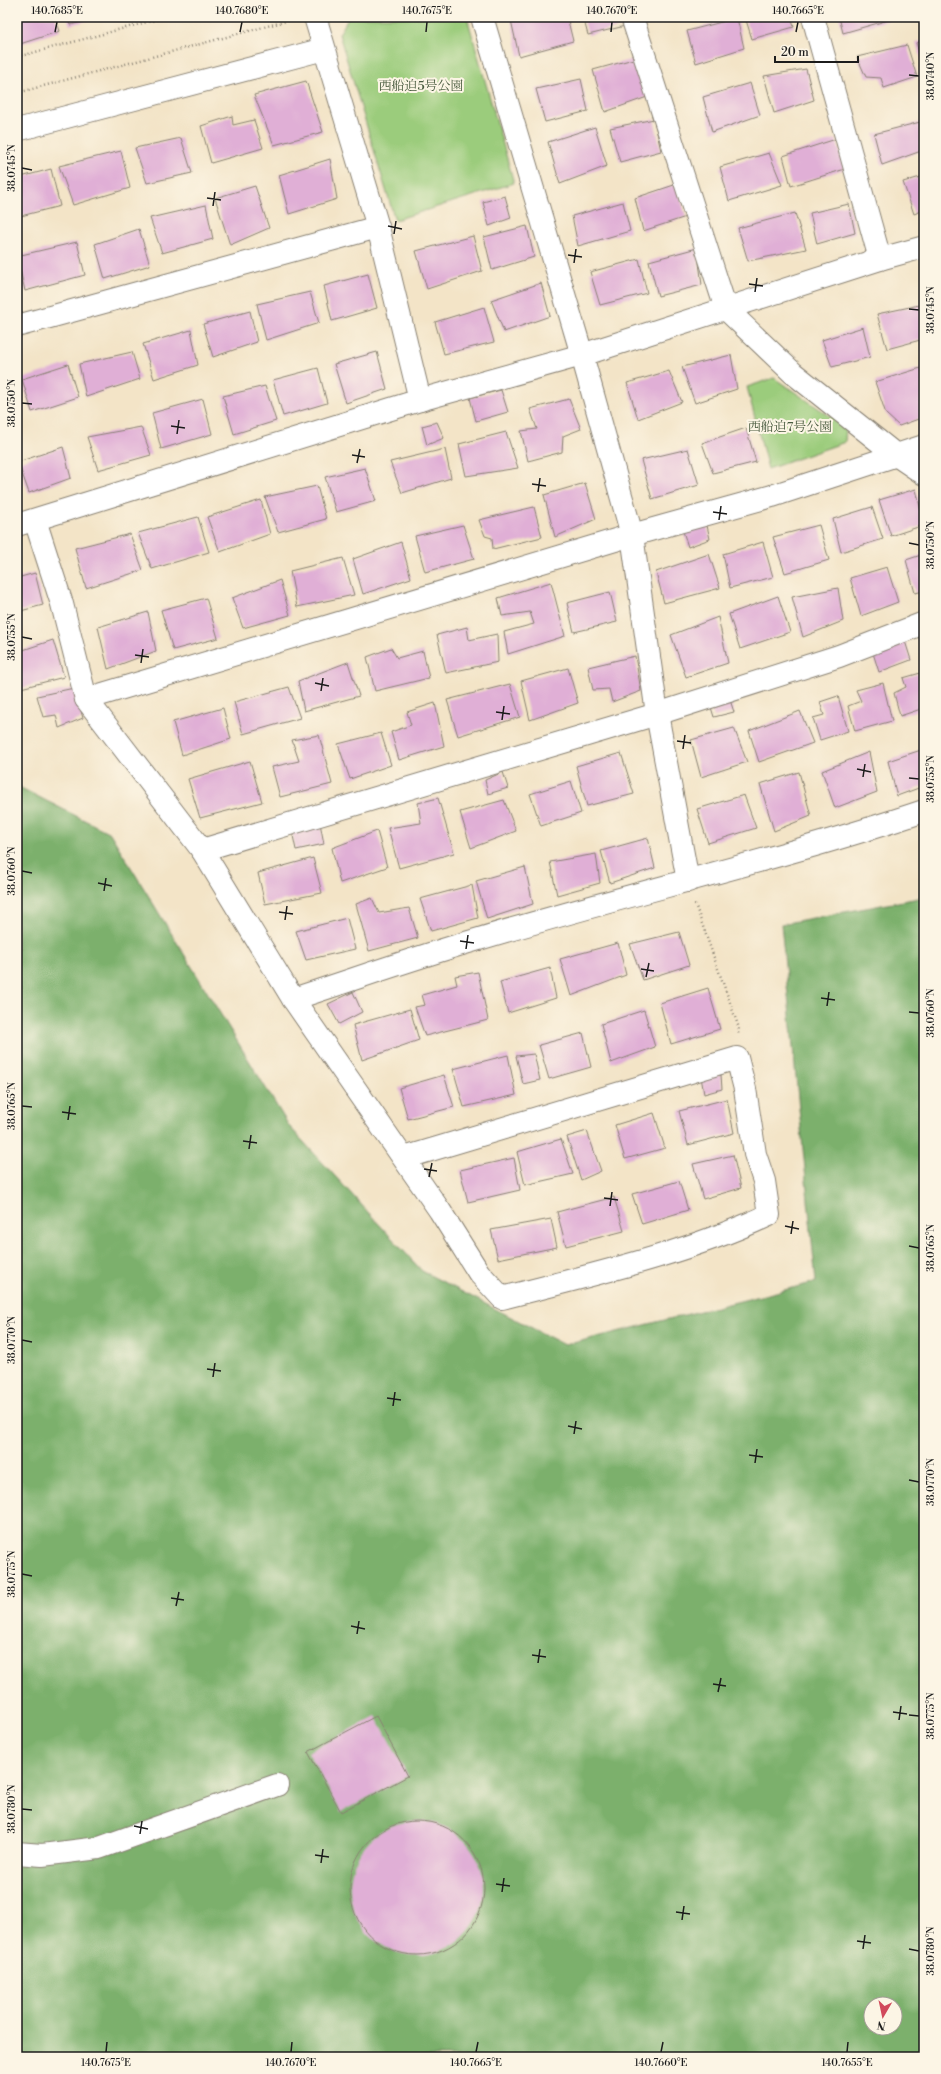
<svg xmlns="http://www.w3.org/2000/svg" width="941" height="2074" font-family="'Libre Bodoni','Noto Serif JP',serif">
  <rect width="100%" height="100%" fill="#fcf5e5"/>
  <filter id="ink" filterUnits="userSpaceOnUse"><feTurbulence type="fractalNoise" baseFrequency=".025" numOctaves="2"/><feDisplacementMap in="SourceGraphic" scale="8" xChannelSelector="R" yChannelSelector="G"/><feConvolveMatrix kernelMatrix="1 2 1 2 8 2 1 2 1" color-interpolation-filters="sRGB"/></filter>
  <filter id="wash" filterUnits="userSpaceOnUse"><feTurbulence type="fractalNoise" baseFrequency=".012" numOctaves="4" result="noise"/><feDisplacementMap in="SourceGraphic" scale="16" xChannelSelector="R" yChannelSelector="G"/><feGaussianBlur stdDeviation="0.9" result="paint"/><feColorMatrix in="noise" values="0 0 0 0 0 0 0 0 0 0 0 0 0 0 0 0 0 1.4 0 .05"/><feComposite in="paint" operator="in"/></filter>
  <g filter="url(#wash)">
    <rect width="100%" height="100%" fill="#f3e4c7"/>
    <!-- green -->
    <g fill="#9bcc7c" stroke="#5c744c">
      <polygon points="349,17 467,17 514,183 395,220 339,34"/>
      <polygon points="774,378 846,427 845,442 768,469 747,387"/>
    </g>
    <!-- forest -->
    <path fill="#7cb06c" stroke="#4c6644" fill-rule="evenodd" d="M17,786l93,47 179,293 133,145 143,74 251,-63 -35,-358 143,-27v1160h-907zM871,2004h24v24h-24z"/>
    <g id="blocks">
      <!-- building -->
      <g fill="#e0afd6">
        <polygon points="17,17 55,17 60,31 17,45"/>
        <polygon points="67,17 98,17 98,18 70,25"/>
        <polygon points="527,17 567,17 573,41 519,56 511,20"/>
        <polygon points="583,17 623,17 625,26 588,35"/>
        <polygon points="745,17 791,17 794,27 752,39"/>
        <polygon points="839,17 899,17 843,33"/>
        <polygon points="737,18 744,48 696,63 687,31"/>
        <polygon points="924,40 924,67 916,43"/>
        <polygon points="907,45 917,77 884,88 881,78 866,77 857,57"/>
        <polygon points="637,58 650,96 605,112 593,70"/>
        <polygon points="806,69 814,100 774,113 764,76"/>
        <polygon points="581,79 588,111 545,122 536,89"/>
        <polygon points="306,81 323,132 274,145 254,95"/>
        <polygon points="750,83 760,115 712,132 703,97"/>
        <polygon points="232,116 233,125 254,120 263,148 211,163 201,126"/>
        <polygon points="654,119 661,151 620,162 610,128"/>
        <polygon points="924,121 924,150 882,165 874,134"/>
        <polygon points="595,127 607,166 560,184 548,142"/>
        <polygon points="181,138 192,173 147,183 135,148"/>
        <polygon points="836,139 845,169 791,186 783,156"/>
        <polygon points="121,151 130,188 73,205 59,166"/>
        <polygon points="769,153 782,185 729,201 720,167"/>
        <polygon points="330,159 337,199 289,214 279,175"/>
        <polygon points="51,169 60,206 17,217 17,178"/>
        <polygon points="924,176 924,210 914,214 903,182"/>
        <polygon points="677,184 686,217 643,231 635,198"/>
        <polygon points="255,186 269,228 230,245 215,198"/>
        <polygon points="505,196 511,218 489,226 483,202"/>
        <polygon points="623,202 630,231 578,246 572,216"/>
        <polygon points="849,204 855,233 817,244 810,213"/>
        <polygon points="206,205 213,239 162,253 150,218"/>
        <polygon points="795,213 806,249 748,261 738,228"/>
        <polygon points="527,226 534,257 492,270 484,237"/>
        <polygon points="139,229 150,265 105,279 95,244"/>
        <polygon points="473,236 482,271 427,289 416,251"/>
        <polygon points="77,242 85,275 25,291 17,256"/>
        <polygon points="697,248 702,285 658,296 649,261"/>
        <polygon points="639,259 647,293 600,305 590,272"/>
        <polygon points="368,274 377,308 332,321 324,286"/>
        <polygon points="541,283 550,316 504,332 491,300"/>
        <polygon points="17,286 21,299 17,301"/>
        <polygon points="310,292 319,323 266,340 257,304"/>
        <polygon points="924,304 924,339 887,349 877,314"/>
        <polygon points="484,307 494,342 444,354 435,322"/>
        <polygon points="250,311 257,342 213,357 203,324"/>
        <polygon points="863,327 870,357 832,367 822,340"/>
        <polygon points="191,330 198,365 154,379 143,344"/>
        <polygon points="132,352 140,379 86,397 79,364"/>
        <polygon points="377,352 387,389 346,403 334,364"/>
        <polygon points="731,355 737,389 695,403 682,367"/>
        <polygon points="68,364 78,397 32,412 22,379"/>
        <polygon points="924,367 924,417 899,426 886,414 875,382"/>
        <polygon points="318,368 327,403 283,416 273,380"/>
        <polygon points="669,371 682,402 638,419 627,383"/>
        <polygon points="265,386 276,421 234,434 223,396"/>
        <polygon points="501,390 508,412 476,421 470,398"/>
        <polygon points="17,399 21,414 17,416"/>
        <polygon points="203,399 212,434 161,449 152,413"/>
        <polygon points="569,399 581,429 563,436 562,452 528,461 521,431 537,429 530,409"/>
        <polygon points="437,422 444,438 427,445 422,426"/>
        <polygon points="141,427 151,455 98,470 87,437"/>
        <polygon points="746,428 756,462 713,473 702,443"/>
        <polygon points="506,432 518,468 466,476 459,444"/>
        <polygon points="63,447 71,478 29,493 18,462"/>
        <polygon points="445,449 451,478 402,493 390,462"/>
        <polygon points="688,449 699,485 652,499 641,460"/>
        <polygon points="365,468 376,501 336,512 325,477"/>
        <polygon points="585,483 596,519 555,537 544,495"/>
        <polygon points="317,486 326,519 278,532 265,497"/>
        <polygon points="916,489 924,525 891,536 879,500"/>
        <polygon points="261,500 270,534 220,552 207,517"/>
        <polygon points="534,507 542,537 493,549 492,538 485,536 479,520"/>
        <polygon points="872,507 883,539 841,552 833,519"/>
        <polygon points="198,517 209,552 152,569 138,533"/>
        <polygon points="706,521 710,539 688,547 682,528"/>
        <polygon points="463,525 474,559 425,572 415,536"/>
        <polygon points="819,525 829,560 785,573 773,537"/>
        <polygon points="130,534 143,570 86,588 75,548"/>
        <polygon points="401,542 411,578 363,594 353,559"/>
        <polygon points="763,542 773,577 730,588 723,554"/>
        <polygon points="709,554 720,588 664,603 656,572"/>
        <polygon points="924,554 924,591 915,593 906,560"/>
        <polygon points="343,558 354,595 297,607 290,571"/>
        <polygon points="887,567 898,602 861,616 850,578"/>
        <polygon points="35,573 43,605 17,612 17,578"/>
        <polygon points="280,580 290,615 243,628 232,598"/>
        <polygon points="551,582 565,636 508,654 504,632 534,624 530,612 502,616 498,598"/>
        <polygon points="838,588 843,621 803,637 792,597"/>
        <polygon points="610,592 617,622 574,632 567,603"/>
        <polygon points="778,596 790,632 740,649 729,614"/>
        <polygon points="206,598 218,638 173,650 161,610"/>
        <polygon points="148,612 156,651 108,669 98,627"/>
        <polygon points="718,617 728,663 686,677 671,635"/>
        <polygon points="467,627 469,640 497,634 498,662 446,673 437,635"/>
        <polygon points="53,640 64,677 17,689 17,652"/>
        <polygon points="905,641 911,660 879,672 873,653"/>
        <polygon points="391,648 397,658 423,651 429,678 375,691 367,657"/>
        <polygon points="635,656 641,691 612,702 609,689 593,690 588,667"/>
        <polygon points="348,662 359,696 304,711 298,681"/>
        <polygon points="568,668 578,703 530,720 521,681"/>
        <polygon points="924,672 924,708 900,716 894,693 906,687 903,678"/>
        <polygon points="883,683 892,721 855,731 848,706 861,701 856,690"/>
        <polygon points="510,684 520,717 458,736 447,700"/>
        <polygon points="289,687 300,718 243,734 234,702"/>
        <polygon points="74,688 83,718 59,728 56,715 43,717 37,696"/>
        <polygon points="838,696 848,731 820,740 813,718 824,715 820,702"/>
        <polygon points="729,697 734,712 714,717 710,704"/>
        <polygon points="435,703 444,746 399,760 391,732 411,725 407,712"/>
        <polygon points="223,708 231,739 182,755 173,722"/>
        <polygon points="800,711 813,743 759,762 749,731"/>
        <polygon points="734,728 747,762 701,777 691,740"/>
        <polygon points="381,733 391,765 350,779 338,744"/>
        <polygon points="319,735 332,784 280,797 272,767 299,761 292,740"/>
        <polygon points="924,749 924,786 897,796 888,761"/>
        <polygon points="869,752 877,792 835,808 822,771"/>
        <polygon points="621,753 634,794 587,806 576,766"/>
        <polygon points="250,761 262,802 200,818 188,779"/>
        <polygon points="503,772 508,788 488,794 485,780"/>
        <polygon points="799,772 811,816 774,831 760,784"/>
        <polygon points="571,781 581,813 541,826 530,794"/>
        <polygon points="744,795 756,828 708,843 697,809"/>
        <polygon points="438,798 454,853 399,868 388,828 421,823 418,803"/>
        <polygon points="504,800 516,831 471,848 460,812"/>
        <polygon points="320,823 324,844 296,850 292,831"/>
        <polygon points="377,831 387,867 340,883 332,848"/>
        <polygon points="648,838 655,868 610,883 601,851"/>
        <polygon points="596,854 600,883 557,895 550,862"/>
        <polygon points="313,858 322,893 265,904 258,873"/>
        <polygon points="525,867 533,904 487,919 476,881"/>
        <polygon points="472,885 478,918 431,931 420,899"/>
        <polygon points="372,898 379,913 409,908 418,938 369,951 356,904"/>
        <polygon points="347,918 355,949 306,960 296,931"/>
        <polygon points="679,932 689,965 643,980 630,944"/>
        <polygon points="618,943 626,975 571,996 560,959"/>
        <polygon points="550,968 556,998 508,1013 500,982"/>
        <polygon points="478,972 488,1020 425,1036 415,1007 425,1005 422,995 457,985 455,976"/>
        <polygon points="708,988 720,1029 671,1044 660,1003"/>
        <polygon points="353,992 362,1012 339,1024 328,1004"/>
        <polygon points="410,1009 419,1040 362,1060 353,1025"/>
        <polygon points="644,1010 655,1047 611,1063 601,1024"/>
        <polygon points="583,1033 591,1067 549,1079 539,1045"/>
        <polygon points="534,1054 540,1080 523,1084 516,1056"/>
        <polygon points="508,1055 516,1095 464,1107 453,1069"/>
        <polygon points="444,1075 454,1107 408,1119 399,1088"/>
        <polygon points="721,1075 722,1089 704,1094 701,1077"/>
        <polygon points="727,1099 734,1133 688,1145 679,1111"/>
        <polygon points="654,1113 665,1148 625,1159 615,1125"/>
        <polygon points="587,1131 601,1171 581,1180 567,1137"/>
        <polygon points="561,1139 573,1174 525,1185 517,1152"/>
        <polygon points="733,1155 741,1188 703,1199 693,1164"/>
        <polygon points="514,1158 520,1190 468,1202 460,1170"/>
        <polygon points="679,1181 688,1210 642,1224 632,1194"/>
        <polygon points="614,1197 624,1231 566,1246 557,1212"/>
        <polygon points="551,1219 557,1247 498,1259 491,1230"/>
        <polygon points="376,1716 408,1776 341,1812 308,1752"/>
        <circle cx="417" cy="1888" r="67"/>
      </g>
    </g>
  </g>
  <g filter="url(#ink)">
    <use href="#blocks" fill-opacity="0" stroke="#888072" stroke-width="1"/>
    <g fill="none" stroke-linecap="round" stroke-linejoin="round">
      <!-- minor casing -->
      <g stroke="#888072" stroke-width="24">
        <g id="minor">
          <polyline points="315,17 378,227 420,400"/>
          <polyline points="482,17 582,355 632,535 657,714 688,881"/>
          <polyline points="632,17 726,309 793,373 896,455 924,474"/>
          <polyline points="813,17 880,259"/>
          <polyline points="17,130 324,49"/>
          <polyline points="17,326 378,227"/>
          <path d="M35,520l27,84 24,95 116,151 91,149 147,212 39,62 23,25c89,-23 183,-44 267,-83l-5,-34 -9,-27 -10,-65 -8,-31 -333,100"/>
          <polyline points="17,525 420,400 582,355 880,259 924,247"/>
          <polyline points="86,699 632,535 772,496 924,446"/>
          <polyline points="202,850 657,714 839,656 924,623"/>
          <path d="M293,999c62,-20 123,-42 186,-60 148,-45 299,-79 445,-128"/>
          <polyline points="17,1853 42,1855 99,1848 277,1785"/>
        </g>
      </g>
      <!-- path -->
      <g stroke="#888072" stroke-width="2.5" stroke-dasharray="1 3" stroke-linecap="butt">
        <polyline points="17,57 166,17"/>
        <polyline points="17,93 290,20"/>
        <polyline points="695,904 739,1028 738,1034"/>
      </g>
      <!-- minor -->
      <use href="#minor" stroke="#fff" stroke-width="22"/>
    </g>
  </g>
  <!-- ticks -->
  <path fill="none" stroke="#1c1c1c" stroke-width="1.5" d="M55,32l2,-10M240,32l2,-10M426,32l1,-10M611,32l1,-10M796,32l2,-10M909,75l10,1M22,168l10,2M207,198l14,2M213,206l2,-14M388,226l14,3M394,234l2,-13M568,255l14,2M574,263l2,-14M749,284l14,2M755,292l2,-14M909,309l10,1M22,403l10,1M171,426l14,2M177,434l2,-14M352,455l13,2M357,463l3,-14M532,484l14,2M538,492l2,-14M713,512l14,2M719,520l2,-14M909,543l10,2M22,637l10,2M135,655l14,2M141,663l2,-14M315,683l14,3M321,691l2,-13M496,712l14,2M502,720l2,-14M677,741l14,2M683,749l2,-14M857,769l14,3M863,777l2,-13M909,778l10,1M22,871l10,2M98,883l14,3M104,891l2,-13M279,912l14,2M285,920l2,-14M460,941l14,2M466,949l2,-14M641,969l13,2M646,977l3,-14M821,998l14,2M827,1006l2,-14M909,1012l10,1M22,1106l10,1M62,1112l14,2M68,1120l2,-14M243,1141l14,2M249,1149l2,-14M424,1169l13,2M429,1177l3,-14M604,1198l14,2M610,1206l2,-14M785,1226l14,3M791,1234l2,-13M909,1246l10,2M22,1340l10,2M207,1369l14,2M213,1377l2,-14M387,1398l14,2M393,1406l2,-14M568,1426l14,3M574,1434l2,-13M749,1455l14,2M755,1463l2,-14M909,1480l10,2M22,1574l10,2M171,1598l13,2M176,1606l3,-14M351,1626l14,3M357,1634l2,-13M532,1655l14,2M538,1663l2,-14M713,1684l13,2M718,1692l3,-14M893,1712l14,2M909,1715l10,1M899,1720l2,-14M22,1809l10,1M134,1826l14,3M140,1834l2,-13M315,1855l14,2M321,1863l2,-14M496,1884l14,2M502,1892l2,-14M676,1912l14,2M682,1920l2,-14M857,1941l14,2M863,1949l2,-14M909,1949l10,2M106,2052l1,-10M291,2052l1,-10M476,2052l2,-10M661,2052l2,-10M847,2052l1,-10"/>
  <g text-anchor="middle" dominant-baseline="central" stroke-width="4" stroke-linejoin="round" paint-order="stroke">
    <!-- park labels -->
    <g font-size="13" fill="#485a3e" stroke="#fcf5e5">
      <text x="421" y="86">西船迫5号公園</text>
      <text x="790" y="427">西船迫7号公園</text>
    </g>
  </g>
  <!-- margin -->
  <rect width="941" height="2074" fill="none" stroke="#fcf5e5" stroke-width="44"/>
  <!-- north arrow -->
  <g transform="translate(883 2016) rotate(189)"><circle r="19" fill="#fcf5e5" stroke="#a29e95"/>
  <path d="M0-3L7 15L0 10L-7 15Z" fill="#d1495b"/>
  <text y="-6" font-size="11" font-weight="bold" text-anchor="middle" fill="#1c1c1c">N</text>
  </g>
  <!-- scale -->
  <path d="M775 56v6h83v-6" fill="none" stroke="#1c1c1c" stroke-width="2"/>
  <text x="781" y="56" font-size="12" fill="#1c1c1c" stroke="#fcf5e5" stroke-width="3" paint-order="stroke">20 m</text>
  <rect x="22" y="22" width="897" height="2030" fill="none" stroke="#1c1c1c" stroke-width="1.5"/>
  <g font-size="10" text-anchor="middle" fill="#1c1c1c">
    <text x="57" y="14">140.7685°E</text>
    <text x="242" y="14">140.7680°E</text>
    <text x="427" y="14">140.7675°E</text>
    <text x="612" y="14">140.7670°E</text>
    <text x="798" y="14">140.7665°E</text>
    <text transform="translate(930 76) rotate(-90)" y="4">38.0740°N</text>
    <text transform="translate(11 168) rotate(-90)" y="4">38.0745°N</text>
    <text transform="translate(930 310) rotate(-90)" y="4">38.0745°N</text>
    <text transform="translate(11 403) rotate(-90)" y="4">38.0750°N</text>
    <text transform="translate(930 545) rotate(-90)" y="4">38.0750°N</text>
    <text transform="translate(11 637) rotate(-90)" y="4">38.0755°N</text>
    <text transform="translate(930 779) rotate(-90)" y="4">38.0755°N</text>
    <text transform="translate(11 871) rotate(-90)" y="4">38.0760°N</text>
    <text transform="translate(930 1013) rotate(-90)" y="4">38.0760°N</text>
    <text transform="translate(11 1106) rotate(-90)" y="4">38.0765°N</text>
    <text transform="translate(930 1248) rotate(-90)" y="4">38.0765°N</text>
    <text transform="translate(11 1340) rotate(-90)" y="4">38.0770°N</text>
    <text transform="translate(930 1482) rotate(-90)" y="4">38.0770°N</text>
    <text transform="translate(11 1574) rotate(-90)" y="4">38.0775°N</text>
    <text transform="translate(930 1716) rotate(-90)" y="4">38.0775°N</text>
    <text transform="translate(11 1809) rotate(-90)" y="4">38.0780°N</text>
    <text transform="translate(930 1951) rotate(-90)" y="4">38.0780°N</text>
    <text x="106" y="2066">140.7675°E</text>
    <text x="291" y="2066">140.7670°E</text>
    <text x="476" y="2066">140.7665°E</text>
    <text x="661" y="2066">140.7660°E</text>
    <text x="847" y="2066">140.7655°E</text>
  </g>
</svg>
